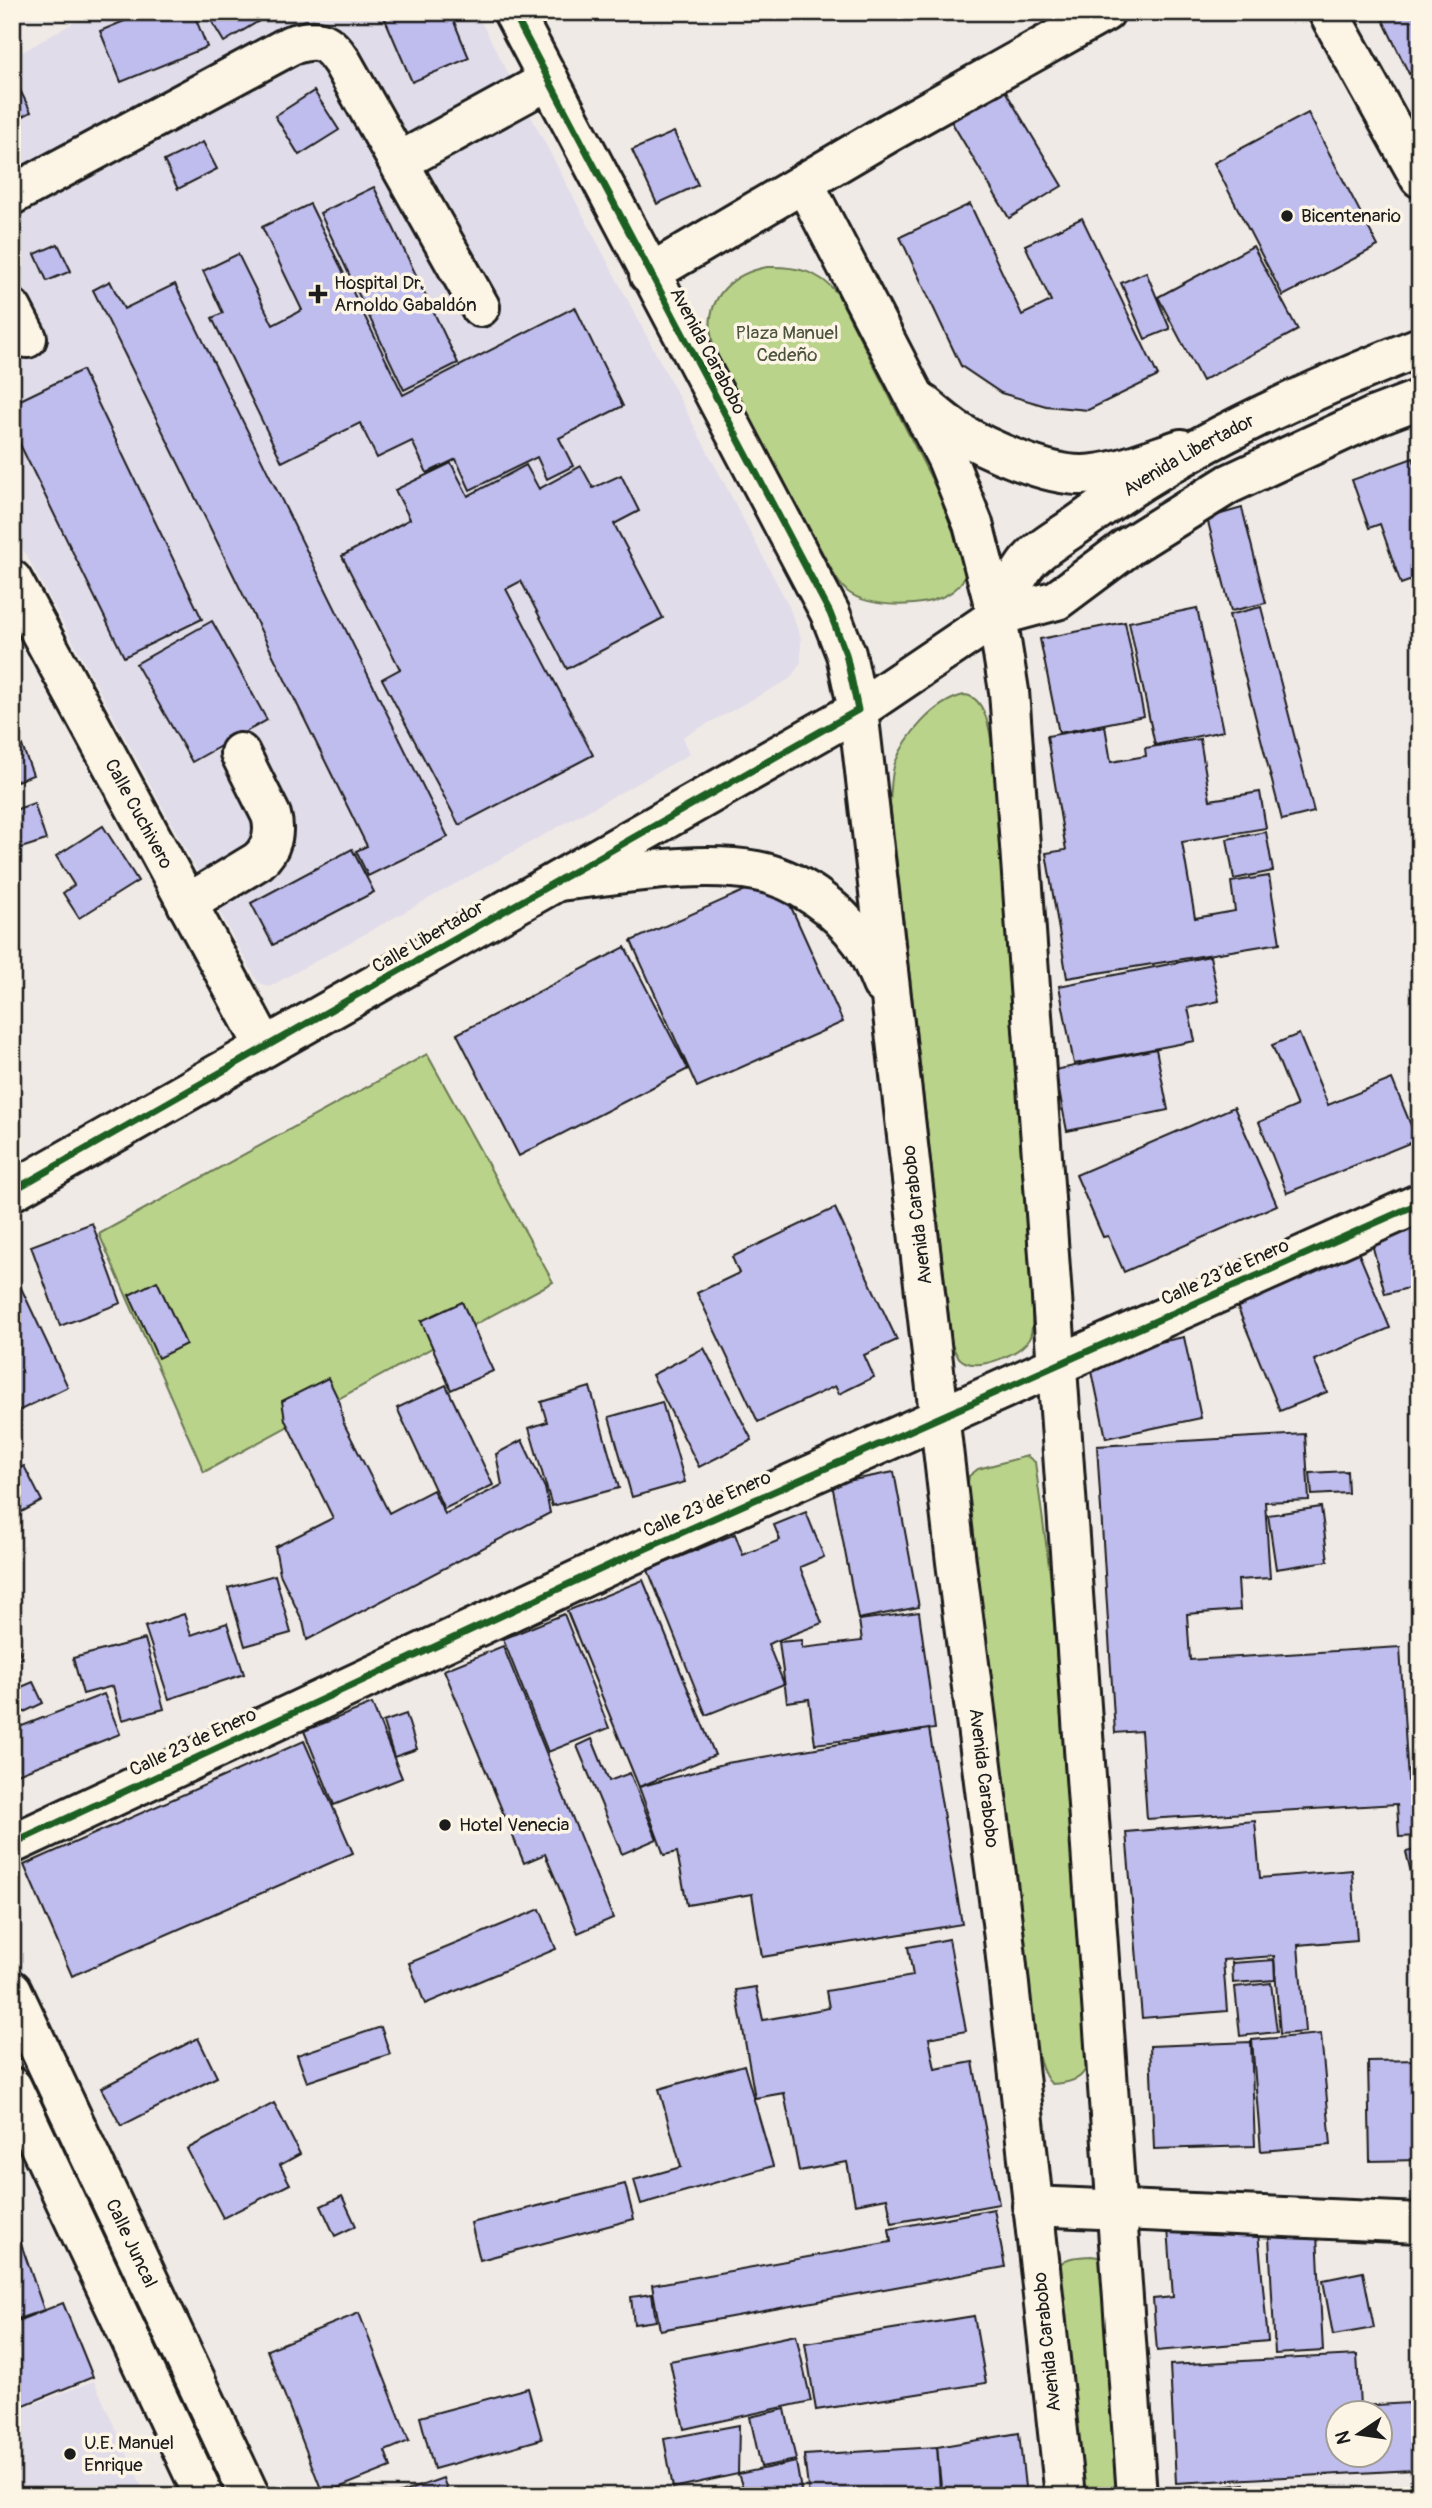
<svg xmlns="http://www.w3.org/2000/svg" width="1432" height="2508" font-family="Pangolin,sans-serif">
  <rect width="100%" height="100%" fill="#f0eae7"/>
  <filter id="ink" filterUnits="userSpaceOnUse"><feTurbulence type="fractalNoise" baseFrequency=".0143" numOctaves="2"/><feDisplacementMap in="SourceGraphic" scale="14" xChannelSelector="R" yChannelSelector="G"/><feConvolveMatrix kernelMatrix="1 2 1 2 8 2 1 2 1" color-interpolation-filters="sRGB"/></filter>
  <g filter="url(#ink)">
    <!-- built -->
    <g fill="#e1dce9">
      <polygon points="92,12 476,12 788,604 801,638 801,662 790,679 683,737 690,754 269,987 258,982 233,937 12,529 12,58"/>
      <polygon points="94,2381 146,2496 12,2496 12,2412"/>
    </g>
    <!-- green -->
    <g fill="#b9d38a" stroke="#6a7853" stroke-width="2">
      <path d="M767,267c28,-1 52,4 70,26l124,244c2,11 8,28 4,38 -11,35 -88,36 -114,19 -7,-4 -11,-10 -15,-16 -28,-52 -56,-104 -84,-156 -15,-27 -37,-57 -41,-88 -5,-38 23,-61 56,-67z"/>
      <path d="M964,695c31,1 29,75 32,98l36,514c0,10 2,24 -3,32 -9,15 -48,31 -64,23 -7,-3 -10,-10 -13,-17l-62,-543c1,-13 1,-27 5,-39 11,-28 39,-61 69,-68z"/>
      <polygon points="427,1054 553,1282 204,1472 99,1234"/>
      <path d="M1027,1456l8,6 15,111 34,448c2,37 15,61 -32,63 -16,-11 -24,-81 -28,-102l-57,-494 2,-12 9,-7z"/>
      <path d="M1091,2256l7,1 3,7 18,232h-37l-24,-228c5,-12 22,-11 33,-12z"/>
    </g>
    <!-- building -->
    <g fill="#bfbcee" stroke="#1c1c1c" stroke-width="2" fill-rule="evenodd">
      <polygon points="146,12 193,12 207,47 121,82 100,31"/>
      <polygon points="206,12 274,12 224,42"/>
      <polygon points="382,12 450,12 469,58 412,82"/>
      <polygon points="1379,12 1420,12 1420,69 1409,74"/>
      <polygon points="16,82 31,112 12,122 12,84"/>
      <polygon points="1001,84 1062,186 1009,218 948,116"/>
      <polygon points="314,91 339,130 299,155 275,116"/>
      <polygon points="1308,113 1378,246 1283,296 1214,163"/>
      <polygon points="674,132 698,185 657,204 632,150"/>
      <polygon points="203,142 217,169 178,189 164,161"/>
      <polygon points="374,187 458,363 404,390 320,213"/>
      <polygon points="310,204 403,395 575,307 623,406 559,438 573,466 547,479 537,457 470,490 456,459 427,473 412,441 377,458 360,423 282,462 212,318 223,313 203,271 238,254 273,325 302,310 262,227"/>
      <polygon points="970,204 1022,315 1051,301 1025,245 1082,218 1158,376 1088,410 1046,406 1001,393 961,366 900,237"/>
      <polygon points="58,244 71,271 47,281 35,254"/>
      <polygon points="1253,246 1298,330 1202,381 1158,297"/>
      <polygon points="1146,272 1170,329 1145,339 1121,283"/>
      <polygon points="110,281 124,309 175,284 448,837 368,876 356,851 367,846 93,290"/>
      <polygon points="82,370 202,619 124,657 12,428 12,404"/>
      <polygon points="1413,458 1420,477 1420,577 1401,584 1380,524 1369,528 1352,480"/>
      <polygon points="451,463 468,496 526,465 539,489 581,466 593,488 621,475 639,511 614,524 663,618 567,669 521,581 506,589 593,755 459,825 382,679 400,669 342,556 410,519 395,490"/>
      <polygon points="1242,508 1266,603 1231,611 1207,518"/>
      <polygon points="1261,607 1314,812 1282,820 1229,615"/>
      <polygon points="1197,608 1223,731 1155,745 1129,622"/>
      <polygon points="212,621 267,720 192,762 136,664"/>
      <polygon points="1125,622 1144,716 1059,733 1040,639"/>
      <polygon points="12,719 33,775 12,783"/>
      <polygon points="1105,726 1111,762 1146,756 1145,748 1200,739 1210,800 1260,792 1266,828 1182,842 1195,918 1235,911 1231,882 1269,876 1280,943 1067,978 1046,853 1066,850 1047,736"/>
      <polygon points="34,803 46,840 12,851 12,811"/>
      <polygon points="103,826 138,881 79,918 63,893 74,885 56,856"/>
      <polygon points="1266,832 1273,871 1234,879 1227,839"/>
      <polygon points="352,849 374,892 273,945 251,903"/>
      <polygon points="777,876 843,1022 697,1087 631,941"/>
      <polygon points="625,947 688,1069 519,1156 457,1034"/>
      <polygon points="1210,956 1219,1001 1188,1008 1195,1041 1074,1064 1059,986"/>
      <polygon points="1299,1034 1328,1105 1392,1079 1417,1140 1287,1193 1259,1122 1297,1106 1272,1045"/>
      <polygon points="1156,1049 1168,1110 1067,1131 1055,1070"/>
      <polygon points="1234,1107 1277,1205 1124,1272 1108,1236 1103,1237 1076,1175"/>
      <polygon points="835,1208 897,1340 864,1355 874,1377 839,1394 835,1386 758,1422 697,1293 739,1273 732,1257"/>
      <polygon points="92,1223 121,1303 60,1326 31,1246"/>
      <polygon points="1420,1223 1420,1285 1385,1294 1370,1236"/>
      <polygon points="1351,1235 1390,1328 1314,1360 1327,1392 1280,1411 1232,1294"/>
      <polygon points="13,1271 68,1387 12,1414 12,1271"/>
      <polygon points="157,1281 186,1344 158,1358 129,1295"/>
      <polygon points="462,1302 493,1371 451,1390 421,1321"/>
      <polygon points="1184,1337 1201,1418 1106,1438 1089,1357"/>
      <polygon points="704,1348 752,1440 699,1467 652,1375"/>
      <polygon points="328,1378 340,1403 343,1422 389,1513 433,1490 445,1514 502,1485 496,1454 522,1440 545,1488 550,1513 307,1640 303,1622 280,1574 275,1547 333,1518 285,1420 282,1401"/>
      <polygon points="446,1385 493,1485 444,1509 397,1408"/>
      <polygon points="590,1387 619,1488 552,1506 529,1428 547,1422 541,1402"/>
      <polygon points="662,1402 685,1482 632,1497 609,1417"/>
      <polygon points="1305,1434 1309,1500 1265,1502 1270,1578 1238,1580 1240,1610 1187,1614 1190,1660 1400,1647 1408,1781 1420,1780 1420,1836 1399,1837 1397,1804 1147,1819 1141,1731 1115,1733 1097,1446"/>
      <polygon points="24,1466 42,1501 12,1517 12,1471"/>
      <polygon points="1347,1471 1348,1493 1312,1495 1310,1473"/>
      <polygon points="894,1472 919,1607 858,1619 832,1484"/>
      <polygon points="1321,1507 1328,1561 1276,1569 1268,1515"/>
      <polygon points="806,1512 824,1557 800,1567 822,1623 768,1644 784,1684 706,1715 648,1570 735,1534 743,1555 780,1540 774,1525"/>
      <polygon points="275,1575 291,1633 245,1646 228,1588"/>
      <polygon points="643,1580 715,1755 639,1787 567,1611"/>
      <polygon points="919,1612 935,1729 815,1744 809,1699 787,1702 779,1642 802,1640 802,1648 862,1641 859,1620"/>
      <polygon points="184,1614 191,1635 227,1623 244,1674 169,1699 145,1627"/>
      <polygon points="564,1614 609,1728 548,1752 503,1639"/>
      <polygon points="12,1632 22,1658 12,1662"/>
      <polygon points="145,1639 164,1709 122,1720 113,1686 83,1694 73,1658"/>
      <polygon points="503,1646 613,1918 578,1933 545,1854 524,1863 444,1670"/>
      <polygon points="33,1682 43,1703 20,1714 12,1698 12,1691"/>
      <polygon points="104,1694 120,1734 12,1776 12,1715 17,1728"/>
      <polygon points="372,1704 402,1778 334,1805 304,1731"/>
      <polygon points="406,1714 417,1749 394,1757 383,1722"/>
      <polygon points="929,1729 962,1924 762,1957 752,1894 687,1905 677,1852 664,1855 639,1787 727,1763"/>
      <polygon points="592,1739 609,1781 630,1773 657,1839 622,1854 577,1746"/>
      <polygon points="304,1741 353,1853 72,1976 24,1865"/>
      <polygon points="1255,1821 1260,1878 1352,1870 1357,1940 1298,1945 1305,2032 1280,2034 1274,1956 1223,1960 1227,2011 1142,2018 1126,1832"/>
      <polygon points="1420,1849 1420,1887 1415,1889 1406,1852"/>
      <polygon points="540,1909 556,1949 425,2004 409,1963"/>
      <polygon points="949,1939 966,2031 929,2038 935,2069 973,2062 999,2204 892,2223 887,2198 855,2204 847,2162 799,2171 784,2093 755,2098 736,1990 756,1987 763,2020 829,2008 826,1991 913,1976 908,1947"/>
      <polygon points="1274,1960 1275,1980 1233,1983 1232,1963"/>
      <polygon points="1271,1983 1277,2032 1240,2036 1235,1987"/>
      <polygon points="381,2027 390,2054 307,2082 297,2055"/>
      <polygon points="1321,2034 1331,2145 1261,2151 1252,2040"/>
      <polygon points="198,2038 217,2077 121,2126 101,2088"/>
      <polygon points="1251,2042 1255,2146 1154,2149 1150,2046"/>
      <polygon points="1420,2060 1420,2160 1370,2161 1368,2061"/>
      <polygon points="744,2065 773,2166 641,2204 634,2180 681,2167 659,2089"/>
      <polygon points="274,2103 300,2154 280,2165 290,2184 223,2218 187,2149"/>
      <polygon points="625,2184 634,2219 480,2260 471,2223"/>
      <polygon points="342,2196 356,2226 335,2236 321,2206"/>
      <polygon points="994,2209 1005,2267 660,2330 652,2285 891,2242 889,2229"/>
      <polygon points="12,2218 44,2310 12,2321"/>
      <polygon points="1257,2221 1268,2341 1157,2351 1153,2299 1173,2297 1168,2228"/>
      <polygon points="1317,2234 1323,2351 1275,2354 1269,2236"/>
      <polygon points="1363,2272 1374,2328 1333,2335 1323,2280"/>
      <polygon points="652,2294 656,2321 634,2324 631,2297"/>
      <polygon points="63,2303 93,2377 12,2410 12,2323"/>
      <polygon points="359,2313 409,2441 385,2451 391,2467 323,2494 267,2350"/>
      <polygon points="974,2316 986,2383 816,2410 805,2343"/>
      <polygon points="796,2335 811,2401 684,2429 670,2361"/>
      <path d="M1357,2355l3,51 49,-3 4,67 -237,13 -6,-118zM1338,2414h42v42h-42z"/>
      <polygon points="528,2388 542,2439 434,2469 420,2417"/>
      <polygon points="785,2409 796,2460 761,2467 750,2417"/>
      <polygon points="739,2425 738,2474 673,2488 664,2439"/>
      <polygon points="1019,2433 1026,2496 942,2496 937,2447"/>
      <polygon points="937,2447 940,2490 809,2496 804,2455"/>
      <polygon points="796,2462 802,2496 746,2496 738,2474"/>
      <polygon points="443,2478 449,2496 392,2496"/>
      <polygon points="1244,2484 1246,2496 1174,2496 1173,2493"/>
    </g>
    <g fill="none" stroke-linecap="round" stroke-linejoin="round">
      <!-- minor casing -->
      <g stroke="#1c1c1c" stroke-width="44">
        <g id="minor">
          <polyline points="1328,12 1420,178"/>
          <polyline points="399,162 549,80"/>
          <polyline points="804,183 947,459 973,524 997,616"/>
          <path d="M12,195l279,-150c27,-8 35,-6 51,17l138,245"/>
          <polyline points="649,274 890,132 1105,12"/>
          <polyline points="12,309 27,338"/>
          <path d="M923,404c11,9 22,19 34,27 29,18 91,45 126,44 33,-1 67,-16 98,-26"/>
          <path id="s1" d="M12,580l253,467"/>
          <path d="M187,904l71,-43c14,-12 18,-28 13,-46l-31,-62"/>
          <polyline points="12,1191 858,710 846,654 830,613 513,12"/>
          <polyline points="12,1844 629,1556 1420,1203"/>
          <path id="s2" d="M12,1990l238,506"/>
          <polyline points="12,2087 204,2496"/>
          <polyline points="1032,2206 1420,2223"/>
        </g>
      </g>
      <!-- highway casing -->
      <g stroke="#1c1c1c" stroke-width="44">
        <g id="highway">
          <polyline points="997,616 1009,691 1137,2496"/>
          <path id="s3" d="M997,616c10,-16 20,-42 32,-55 12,-14 36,-27 51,-38 104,-77 221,-129 340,-176"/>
          <path d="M558,881c61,-6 138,-21 198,-10 40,7 81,37 105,70 9,13 15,28 21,43"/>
          <polyline points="1065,2496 1003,1930 956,1562 858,710 997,616 1057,600 1128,547 1229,484 1375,416 1420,399"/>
        </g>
      </g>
      <!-- minor -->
      <use href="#minor" stroke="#fcf5e5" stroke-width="38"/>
      <!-- highway -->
      <use href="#highway" stroke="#fcf5e5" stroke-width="38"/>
      <!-- cycleway casing -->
      <g stroke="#fcf5e5" stroke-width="11">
        <g id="cycleway">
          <polyline points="12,1191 858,710 846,654 830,613 513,12"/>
          <polyline points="12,1844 629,1556 1420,1203"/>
        </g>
      </g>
      <!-- cycleway -->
      <use href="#cycleway" stroke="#1b5e20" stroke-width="7"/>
    </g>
  </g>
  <!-- markers -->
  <g fill="#1c1c1c" stroke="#fcf5e5" stroke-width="2.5">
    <circle cx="1287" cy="216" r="7"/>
    <path d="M314.5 283.5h7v7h7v7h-7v7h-7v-7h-7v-7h7z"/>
    <circle cx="445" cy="1825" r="7"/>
    <circle cx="70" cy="2454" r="7"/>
  </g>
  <g text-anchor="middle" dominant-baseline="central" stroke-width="7" stroke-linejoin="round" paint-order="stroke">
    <!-- poi labels -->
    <g font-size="19" fill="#1c1c1c" stroke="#fcf5e5" text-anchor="start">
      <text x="1301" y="216">Bicentenario</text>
      <text x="334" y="283">Hospital Dr.<tspan x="334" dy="22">Arnoldo Gabaldón</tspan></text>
      <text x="459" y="1825">Hotel Venecia</text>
      <text x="84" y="2443">U.E. Manuel<tspan x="84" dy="22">Enrique</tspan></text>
    </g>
    <!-- park labels -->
    <g font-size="19" fill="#4b533d" stroke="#fcf5e5">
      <text x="787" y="333">Plaza Manuel<tspan x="787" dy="22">Cedeño</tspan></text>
    </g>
    <!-- street labels -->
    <g font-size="19" fill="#1c1c1c" stroke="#fcf5e5">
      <text transform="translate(708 351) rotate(62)">Avenida Carabobo</text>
      <text stroke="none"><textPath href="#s3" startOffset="256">Avenida Libertador</textPath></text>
      <text stroke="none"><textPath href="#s1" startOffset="266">Calle Cuchivero</textPath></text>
      <text transform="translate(428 937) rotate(-30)">Calle Libertador</text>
      <text transform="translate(917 1215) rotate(-97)">Avenida Carabobo</text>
      <text transform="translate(1225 1272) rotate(-24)">Calle 23 de Enero</text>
      <text transform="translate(707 1504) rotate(-24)">Calle 23 de Enero</text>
      <text transform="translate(193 1742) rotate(-25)">Calle 23 de Enero</text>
      <text transform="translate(984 1778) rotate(83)">Avenida Carabobo</text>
      <text stroke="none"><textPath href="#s2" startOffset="280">Calle Juncal</textPath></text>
      <text transform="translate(1047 2342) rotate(-96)">Avenida Carabobo</text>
    </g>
  </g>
  <!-- margin -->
  <rect width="1432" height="2508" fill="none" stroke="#fcf5e5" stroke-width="42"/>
  <rect x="21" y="21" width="1390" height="2466" fill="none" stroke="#1c1c1c" stroke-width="2.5" filter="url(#ink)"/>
  <!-- north arrow -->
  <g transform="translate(1359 2434) rotate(257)"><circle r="33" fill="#fcf5e5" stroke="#a29e95" stroke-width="2"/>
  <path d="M0-5L12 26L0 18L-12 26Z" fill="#1c1c1c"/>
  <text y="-10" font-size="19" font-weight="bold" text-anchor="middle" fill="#1c1c1c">N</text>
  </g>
</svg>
